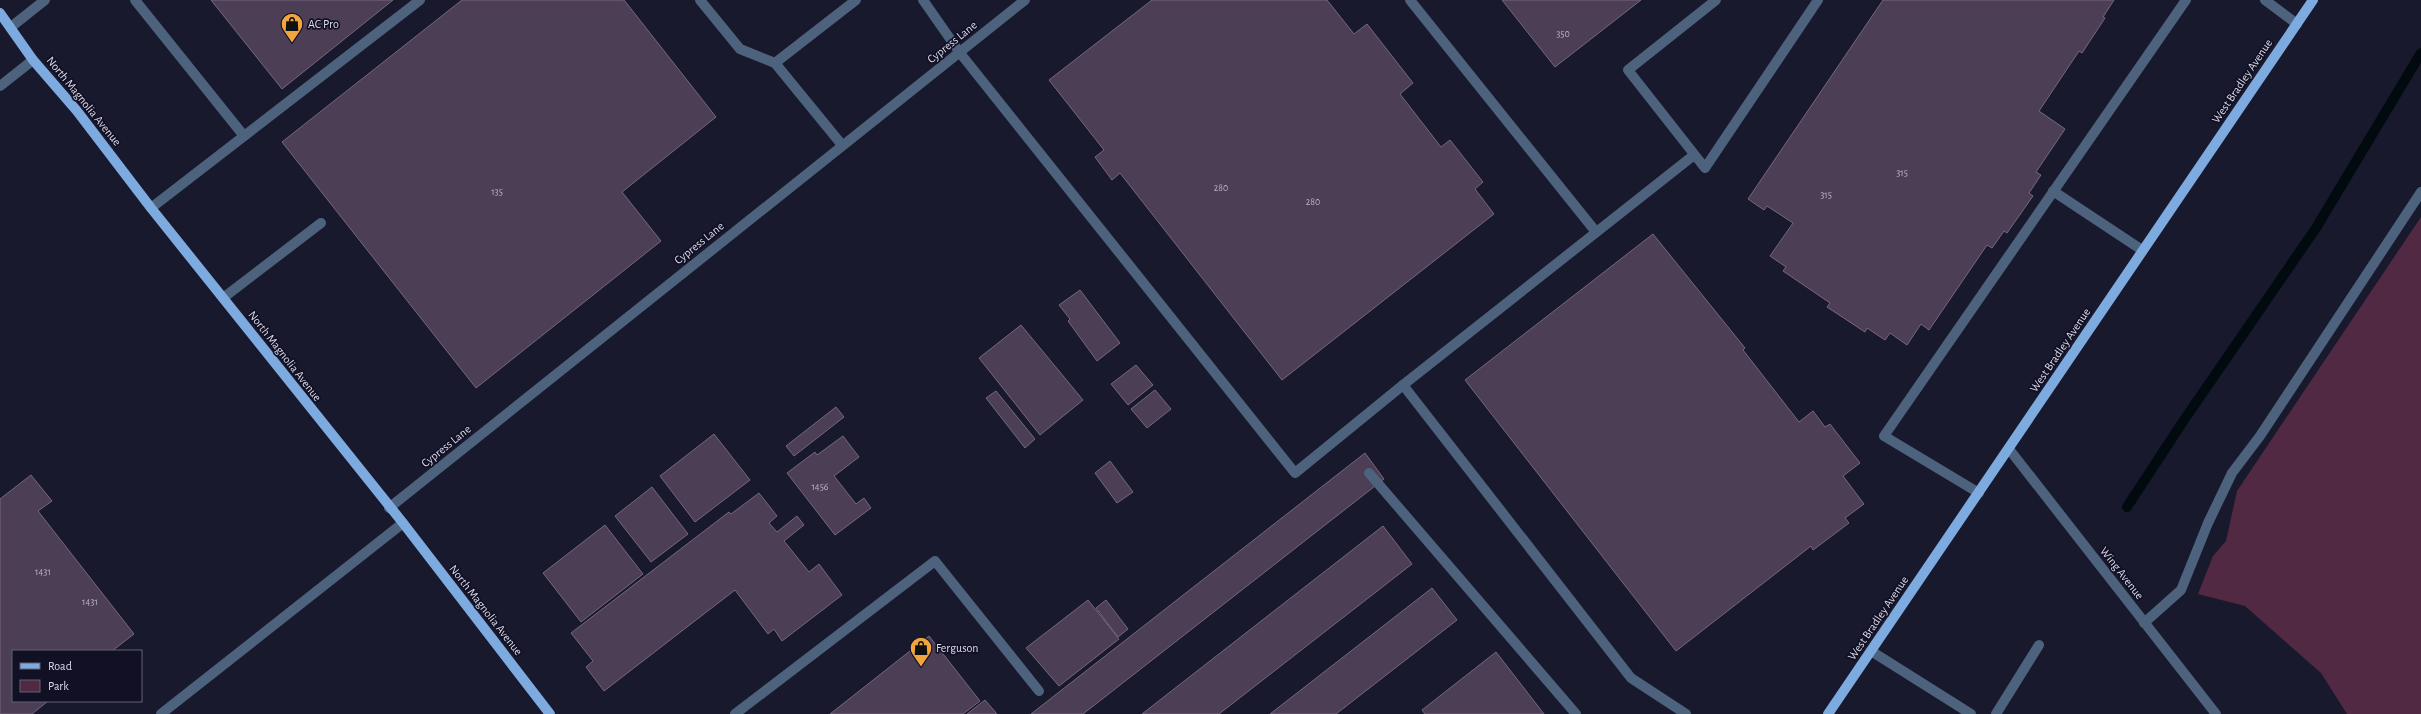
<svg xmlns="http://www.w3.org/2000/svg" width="2421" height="714" font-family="'Alegreya Sans',sans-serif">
  <rect width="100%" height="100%" fill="#19192e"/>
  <!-- green -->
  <polygon fill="#512942" points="2421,217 2421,714 2347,714 2321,673 2245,606 2198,594 2213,556 2226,541 2237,491"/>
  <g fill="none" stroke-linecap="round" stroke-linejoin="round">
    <!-- stream -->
    <polyline stroke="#010a0e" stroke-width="10" points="2127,507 2182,423 2316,228 2421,53"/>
  </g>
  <!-- building -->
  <g fill="#4c3e54" stroke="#76677f">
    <polygon points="211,0 393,0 282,89"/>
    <polygon points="462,0 624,0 716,117 622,192 661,241 476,388 282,142"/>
    <polygon points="1152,0 1327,0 1354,34 1367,24 1413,83 1400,94 1441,147 1450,140 1483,182 1475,189 1494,214 1282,380 1120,173 1112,180 1095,157 1104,150 1049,80"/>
    <polygon points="1502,0 1641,0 1555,67"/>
    <polygon points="1883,0 2114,0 2103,17 2105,18 2082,53 2079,51 2039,111 2065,129 2036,172 2041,175 2029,193 2033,196 2007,233 2004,231 1992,248 1987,245 1929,330 1921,324 1907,345 1890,333 1885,340 1867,328 1865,332 1827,307 1830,303 1783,271 1786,267 1770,256 1793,223 1767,206 1764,210 1748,199"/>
    <polygon points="1653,234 1745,348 1743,350 1799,422 1813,411 1825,427 1830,424 1860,463 1843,476 1864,504 1845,518 1849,523 1813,550 1811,546 1676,651 1465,380"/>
    <polygon points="1080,290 1120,343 1097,361 1068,321 1070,319 1059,305"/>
    <polygon points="1021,325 1083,400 1040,435 979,358"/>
    <polygon points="1136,365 1153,385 1128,405 1111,384"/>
    <polygon points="1155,390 1171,409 1147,428 1131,409"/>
    <polygon points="996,391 1035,439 1025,448 986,398"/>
    <polygon points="836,407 844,417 794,456 786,446"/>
    <polygon points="714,434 750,480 695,522 660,476"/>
    <polygon points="843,436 859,457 834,476 856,504 864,498 871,508 835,535 787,473 815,452 817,455"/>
    <polygon points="1365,453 1384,479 1083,714 1031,714"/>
    <polygon points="1110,461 1133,492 1117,503 1095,473"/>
    <polygon points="31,475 52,501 38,511 134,634 112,651 13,651 13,701 48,701 32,714 0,714 0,499"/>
    <polygon points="652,487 688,534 651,562 615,516"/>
    <polygon points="759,493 777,516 769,523 777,532 797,516 804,525 784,541 809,572 819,564 842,595 782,641 774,629 768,634 735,590 604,691 586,667 593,661 571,633 729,512 731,514"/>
    <polygon points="605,525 643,574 581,622 543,573"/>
    <polygon points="1383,526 1412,564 1219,714 1142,714"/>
    <polygon points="1432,588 1457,620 1336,714 1270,714"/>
    <polygon points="1088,600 1119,639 1059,686 1026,648"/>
    <polygon points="1106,600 1128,629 1118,637 1096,608"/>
    <polygon points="929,636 980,701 963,714 830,714"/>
    <polygon points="1496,652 1544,714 1425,714 1422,710"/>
    <polygon points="985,700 997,714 967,714"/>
  </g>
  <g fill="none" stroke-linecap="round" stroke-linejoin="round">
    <!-- minor -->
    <g stroke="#4d627c" stroke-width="10">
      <polyline points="135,0 244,136"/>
      <polyline points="700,0 740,49 775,63 842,145"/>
      <polyline points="923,0 960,53 1295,473 1403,385"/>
      <polyline points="1410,0 1596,232"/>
      <polyline points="1716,0 1628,70 1705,168 1818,0"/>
      <polyline points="2265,0 2297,24"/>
      <polyline points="11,27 45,0"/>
      <polyline points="775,63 856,0"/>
      <polyline points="0,86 33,60"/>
      <polyline points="2053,191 2142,250"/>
      <polyline points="151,208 420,0"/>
      <polyline points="223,298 321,223"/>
      <polyline points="2009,449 2216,714"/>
      <polyline points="1369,473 1576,714"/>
      <polyline points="1979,493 1884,436 2186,0"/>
      <polyline points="389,508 1025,0"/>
      <polyline points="2144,623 2181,590 2208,523 2232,473 2260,436 2421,192"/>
      <polyline points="1871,651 1971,714"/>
      <polyline points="161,714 403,523"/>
      <polyline points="735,714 935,561 1039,691"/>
      <polyline points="1686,714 1631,678 1403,385 1694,155"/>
      <polyline points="1996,714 2039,645"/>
    </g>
    <!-- major -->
    <g stroke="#7daadf" stroke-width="10">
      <polyline points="0,13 33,60 77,111 151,208 403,523 550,714"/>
      <polyline points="1828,714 2313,0"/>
    </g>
  </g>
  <!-- icons -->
  <defs>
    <g id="shop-pin" transform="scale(1.15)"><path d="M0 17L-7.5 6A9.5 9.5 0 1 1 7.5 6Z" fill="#f0a63e" stroke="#111024"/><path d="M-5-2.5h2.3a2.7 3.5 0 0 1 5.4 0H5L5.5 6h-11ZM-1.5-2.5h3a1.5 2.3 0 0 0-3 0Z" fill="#111"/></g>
  </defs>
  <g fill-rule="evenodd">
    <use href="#shop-pin" x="292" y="24"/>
    <use href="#shop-pin" x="921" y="648"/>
  </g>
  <g text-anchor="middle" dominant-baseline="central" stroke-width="3.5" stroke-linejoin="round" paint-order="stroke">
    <!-- number labels -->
    <g font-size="10" fill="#b8b5c6">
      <text x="1563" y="34">350</text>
      <text x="1902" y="173">315</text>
      <text x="1221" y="188">280</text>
      <text x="497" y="192">135</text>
      <text x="1826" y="195">315</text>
      <text x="1313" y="202">280</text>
      <text x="820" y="487">1456</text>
      <text x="43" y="572">1431</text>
      <text x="90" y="602">1431</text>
    </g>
    <!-- poi labels -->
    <g font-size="12" fill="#dcddec" stroke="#111024" text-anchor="start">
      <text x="308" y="24">AC Pro</text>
      <text x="936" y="648">Ferguson</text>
    </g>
    <!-- street labels -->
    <g font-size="12" fill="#dcddec" stroke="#111024">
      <text transform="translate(952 42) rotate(-39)">Cypress Lane</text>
      <text transform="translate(2242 81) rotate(-56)">West Bradley Avenue</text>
      <text transform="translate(84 101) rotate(51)">North Magnolia Avenue</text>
      <text transform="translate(699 243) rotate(-39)">Cypress Lane</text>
      <text transform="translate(2060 350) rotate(-56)">West Bradley Avenue</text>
      <text transform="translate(285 356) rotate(52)">North Magnolia Avenue</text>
      <text transform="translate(446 446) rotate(-39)">Cypress Lane</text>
      <text transform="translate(2122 573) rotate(52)">Wing Avenue</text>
      <text transform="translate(486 610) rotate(52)">North Magnolia Avenue</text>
      <text transform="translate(1878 618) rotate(-56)">West Bradley Avenue</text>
    </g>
  </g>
  <!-- legend -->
  <rect x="12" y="650" width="130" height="52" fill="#111024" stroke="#626274"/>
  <rect x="20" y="663" width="20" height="6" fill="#7daadf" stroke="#626274"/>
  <text x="48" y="670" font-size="12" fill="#dcddec">Road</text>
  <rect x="20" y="680" width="20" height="12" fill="#512942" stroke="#626274"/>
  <text x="48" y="690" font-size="12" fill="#dcddec">Park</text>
</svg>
